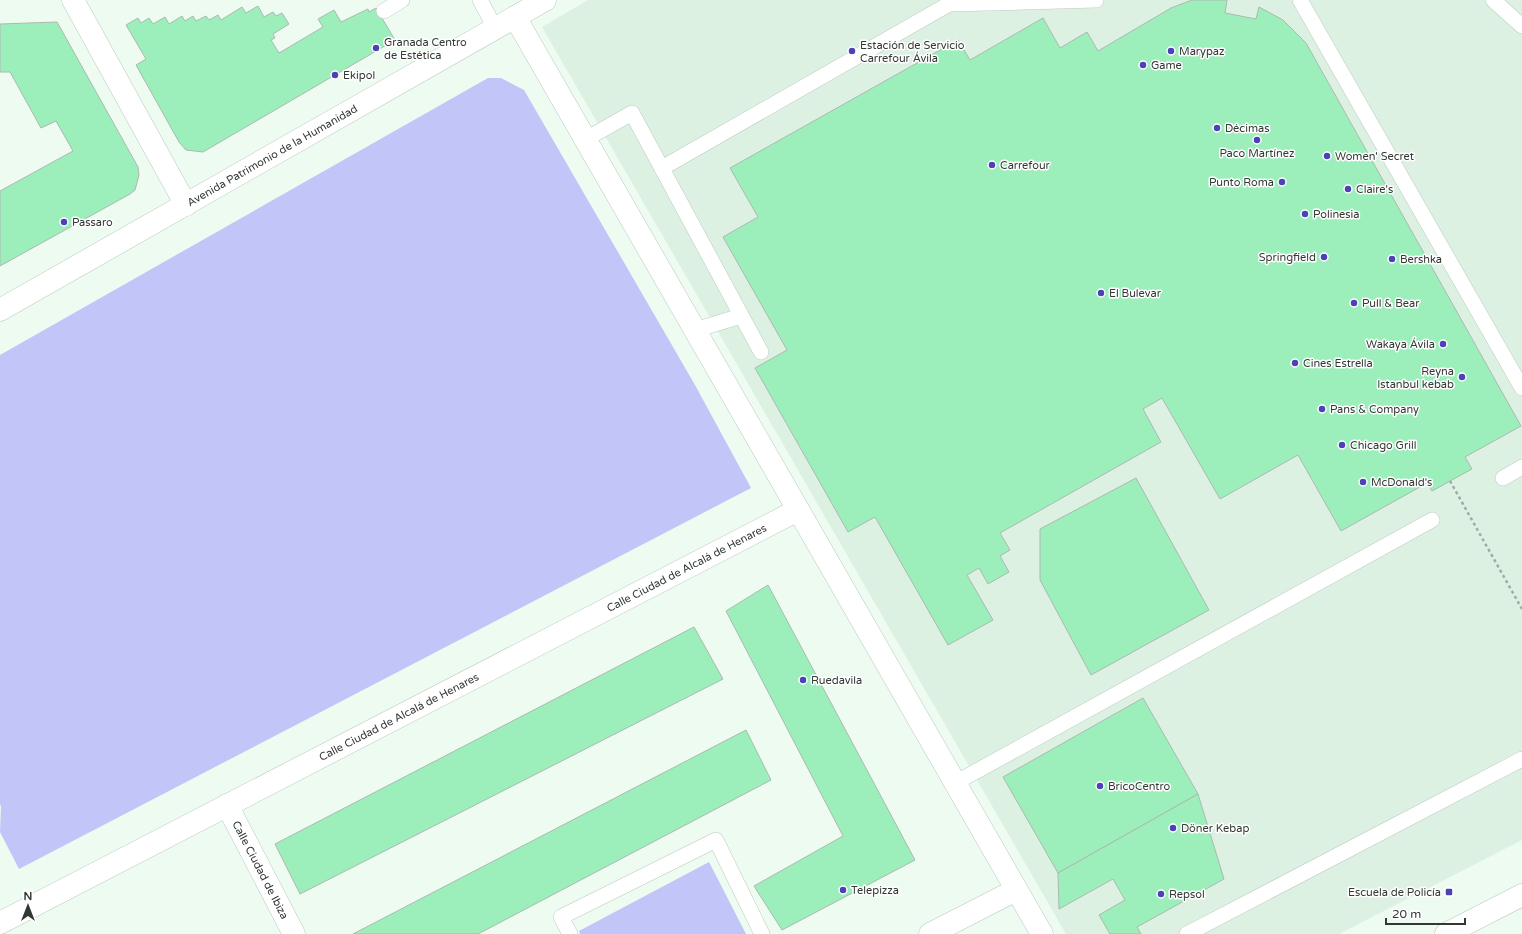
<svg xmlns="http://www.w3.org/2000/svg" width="1522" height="934" font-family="'Varela Round',sans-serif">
  <rect width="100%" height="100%" fill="#edfbf1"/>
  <!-- built -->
  <polygon fill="#ddf1e3" points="588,0 1522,0 1522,840 1339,934 1066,934 542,27"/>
  <!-- green -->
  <g fill="#c1c5f7">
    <polygon points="488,78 501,78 524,90 695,385 751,488 19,869 0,832 1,807 0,804 0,355"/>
    <polygon points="709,862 746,934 580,934 579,931"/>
  </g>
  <!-- building -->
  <g fill="#9cefbb" stroke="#abb9b0">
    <polygon points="1192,0 1227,0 1225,13 1256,19 1259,7 1283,20 1306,43 1521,426 1465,457 1472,469 1432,491 1427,483 1341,531 1298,455 1220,499 1162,398 1143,409 1161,442 1000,533 1010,550 1000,556 1009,572 988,584 979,568 967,575 993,620 948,645 875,517 848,532 755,368 787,350 723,237 758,217 730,168 958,40 970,60 1043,18 1060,48 1087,32 1098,51 1171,8"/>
    <polygon points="258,6 264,17 273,12 276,16 282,13 289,24 273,34 275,38 271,40 279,53 323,27 318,19 334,10 341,22 368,9 369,12 376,8 395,40 203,152 186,150 179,142 136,65 146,59 126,25 138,18 141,23 149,18 153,24 165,17 169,24 182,16 185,21 193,16 196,21 206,16 209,20 218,15 221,20 242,7 246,13"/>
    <polygon points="57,22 138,167 139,175 135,190 130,194 0,266 0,191 73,151 56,121 41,128 10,72 0,72 0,24"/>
    <polygon points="1136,478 1209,610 1091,675 1040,580 1040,529"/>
    <polygon points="768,585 915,860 782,930 754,886 843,836 726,611"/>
    <polygon points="694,627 723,679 300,894 275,844"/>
    <polygon points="1143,698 1198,794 1058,873 1003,777"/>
    <polygon points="746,730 771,780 478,934 353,934"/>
    <polygon points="1198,794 1224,879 1137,927 1141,934 1110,934 1099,915 1125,900 1113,879 1059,909 1058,873"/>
  </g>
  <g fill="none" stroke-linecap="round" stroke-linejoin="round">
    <!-- service casing -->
    <g stroke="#bccac1" stroke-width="16">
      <g id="service">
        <polyline points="480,0 495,28"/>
        <polyline points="1300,0 1522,388"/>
        <polyline points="1493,0 1522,26"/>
        <polyline points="384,11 402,0"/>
        <polyline points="586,139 632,113 761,352"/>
        <polyline points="662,168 949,4 1096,0"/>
        <polyline points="695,330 741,316"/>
        <polyline points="1503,478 1522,467"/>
        <polyline points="955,783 1432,520"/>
        <polyline points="570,934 561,917 716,840 762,934"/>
        <polyline points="1187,934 1522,759"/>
      </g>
    </g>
    <!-- minor casing -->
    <g stroke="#bccac1" stroke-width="23">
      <g id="minor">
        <polyline points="73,0 186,205"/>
        <polyline points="515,17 1042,934"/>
        <path id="s1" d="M227,805l67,129"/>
        <path id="s2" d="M0,923l798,-413"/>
        <polyline points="930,934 1016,890"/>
        <polyline points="1446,934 1522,895"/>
      </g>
    </g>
    <!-- tertiary casing -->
    <g stroke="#bccac1" stroke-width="23">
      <g id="tertiary">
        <path id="s3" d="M0,310l545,-310"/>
      </g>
    </g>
    <!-- path -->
    <polyline stroke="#a1aba4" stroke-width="2.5" stroke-dasharray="3 3" stroke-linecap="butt" points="1450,481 1522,609"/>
    <!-- service -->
    <use href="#service" stroke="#fff" stroke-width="15"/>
    <!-- minor -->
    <use href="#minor" stroke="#fff" stroke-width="22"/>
    <!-- tertiary -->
    <use href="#tertiary" stroke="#fff" stroke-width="22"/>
  </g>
  <!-- markers -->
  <g fill="#4d41b8" stroke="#fff" stroke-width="1.5">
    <circle cx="376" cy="48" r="4"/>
    <circle cx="852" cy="51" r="4"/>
    <circle cx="1171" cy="51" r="4"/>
    <circle cx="1143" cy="65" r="4"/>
    <circle cx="335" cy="75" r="4"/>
    <circle cx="1217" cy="128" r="4"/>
    <circle cx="1257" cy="140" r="4"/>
    <circle cx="1327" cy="156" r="4"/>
    <circle cx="992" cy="165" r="4"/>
    <circle cx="1282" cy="182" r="4"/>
    <circle cx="1348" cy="189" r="4"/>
    <circle cx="1305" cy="214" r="4"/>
    <circle cx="64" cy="222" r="4"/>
    <circle cx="1324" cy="257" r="4"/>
    <circle cx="1392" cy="259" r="4"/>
    <circle cx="1101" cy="293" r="4"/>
    <circle cx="1354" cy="303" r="4"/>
    <circle cx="1443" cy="344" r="4"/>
    <circle cx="1295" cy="363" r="4"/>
    <circle cx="1462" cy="377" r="4"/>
    <circle cx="1322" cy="409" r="4"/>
    <circle cx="1342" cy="445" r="4"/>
    <circle cx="1363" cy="482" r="4"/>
    <circle cx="803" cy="680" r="4"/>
    <circle cx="1100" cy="786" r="4"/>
    <circle cx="1173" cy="828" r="4"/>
    <circle cx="843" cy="890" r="4"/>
    <rect x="1445" y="888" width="8" height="8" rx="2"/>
    <circle cx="1161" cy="894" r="4"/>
  </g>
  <g text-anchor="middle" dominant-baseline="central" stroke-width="3" stroke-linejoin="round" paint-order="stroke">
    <!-- poi labels -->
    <g font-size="11" fill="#333835" stroke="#fff" text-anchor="start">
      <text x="384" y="42">Granada Centro<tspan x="384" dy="13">de Estética</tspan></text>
      <text x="860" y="45">Estación de Servicio<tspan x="860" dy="13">Carrefour Ávila</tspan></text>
      <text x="1179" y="51">Marypaz</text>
      <text x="1151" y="65">Game</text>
      <text x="343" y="75">Ekipol</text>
      <text x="1225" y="128">Décimas</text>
      <text x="1257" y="153" text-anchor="middle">Paco Martínez</text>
      <text x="1335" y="156">Women' Secret</text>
      <text x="1000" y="165">Carrefour</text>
      <text x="1274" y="182" text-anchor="end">Punto Roma</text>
      <text x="1356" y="189">Claire's</text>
      <text x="1313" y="214">Polinesia</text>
      <text x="72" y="222">Passaro</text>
      <text x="1316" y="257" text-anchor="end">Springfield</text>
      <text x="1400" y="259">Bershka</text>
      <text x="1109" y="293">El Bulevar</text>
      <text x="1362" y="303">Pull &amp; Bear</text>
      <text x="1435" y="344" text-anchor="end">Wakaya Ávila</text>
      <text x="1303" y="363">Cines Estrella</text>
      <text x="1454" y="371" text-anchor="end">Reyna<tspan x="1454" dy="13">Istanbul kebab</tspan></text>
      <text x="1330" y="409">Pans &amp; Company</text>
      <text x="1350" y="445">Chicago Grill</text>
      <text x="1371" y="482">McDonald's</text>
      <text x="811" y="680">Ruedavila</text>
      <text x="1108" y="786">BricoCentro</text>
      <text x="1181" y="828">Döner Kebap</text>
      <text x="851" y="890">Telepizza</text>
      <text x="1441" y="892" text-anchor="end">Escuela de Policía</text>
      <text x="1169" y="894">Repsol</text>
    </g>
    <!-- street labels -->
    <g font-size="11" fill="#333835" stroke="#fff">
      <text stroke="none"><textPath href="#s3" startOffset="313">Avenida Patrimonio de la Humanidad</textPath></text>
      <text stroke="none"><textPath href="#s2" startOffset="773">Calle Ciudad de Alcalá de Henares</textPath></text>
      <text stroke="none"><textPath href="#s2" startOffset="449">Calle Ciudad de Alcalá de Henares</textPath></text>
      <text stroke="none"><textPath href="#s1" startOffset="73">Calle Ciudad de Ibiza</textPath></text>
    </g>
  </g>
  <!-- north arrow -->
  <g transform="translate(28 906)" stroke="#ffffff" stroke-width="3" paint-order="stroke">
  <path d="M0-3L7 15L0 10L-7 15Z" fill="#333835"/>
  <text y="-6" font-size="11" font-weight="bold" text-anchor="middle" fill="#333835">N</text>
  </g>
  <!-- scale -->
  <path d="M1386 918v6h79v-6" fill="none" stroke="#333835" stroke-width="2"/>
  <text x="1392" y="918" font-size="12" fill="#333835" stroke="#ffffff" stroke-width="3" paint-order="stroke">20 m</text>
</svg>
